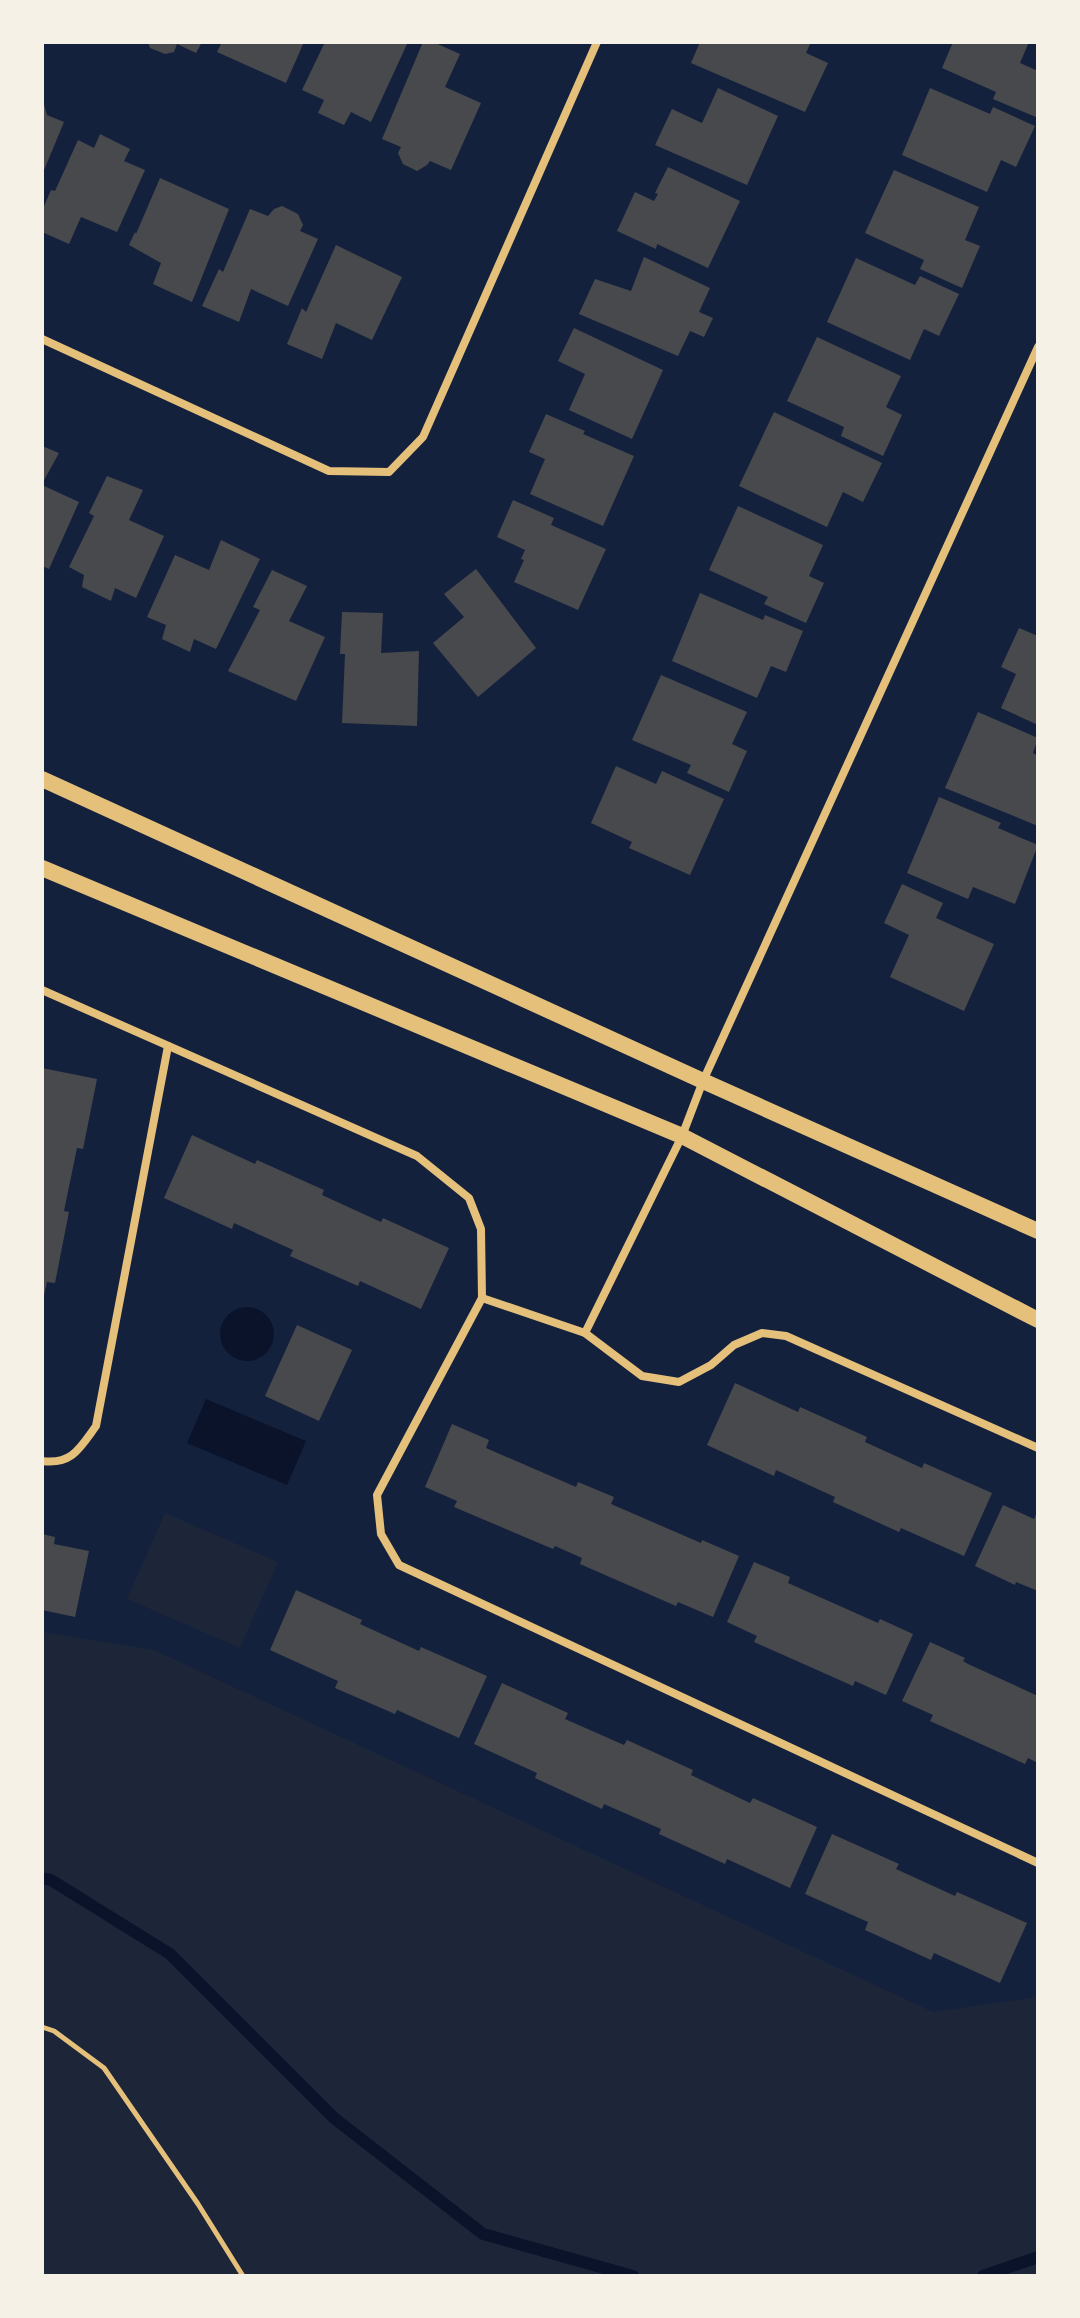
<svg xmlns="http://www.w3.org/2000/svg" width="1080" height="2318" font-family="Rubik,sans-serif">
  <rect width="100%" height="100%" fill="#14213d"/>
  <!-- green -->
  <g fill="#1d2539">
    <polygon points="165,1513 278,1562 240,1648 127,1599"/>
    <polygon points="42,1632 154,1650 933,2012 1031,1998 1038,1995 1038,2276 42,2276"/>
  </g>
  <!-- water -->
  <g fill="#0b132b">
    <circle cx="247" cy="1334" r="27"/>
    <polygon points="206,1399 306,1441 287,1485 187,1443"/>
  </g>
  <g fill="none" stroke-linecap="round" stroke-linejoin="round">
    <!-- stream -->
    <g stroke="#0b132b" stroke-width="12">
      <polyline points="42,1878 51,1880 170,1954 334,2118 483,2234 633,2276"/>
      <polyline points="983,2276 1038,2257"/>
    </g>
  </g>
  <!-- building -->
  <g fill="#48494c">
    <polygon points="148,42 202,42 196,53 177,44 174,52 165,54 150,48"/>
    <polygon points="222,42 304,42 286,83 217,52"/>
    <polygon points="325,42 408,42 371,122 351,112 344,125 318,113 324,100 302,90"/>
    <polygon points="423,42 433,42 460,54 445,87 481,103 451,170 430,161 427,165 417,171 403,164 398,153 401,147 382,139"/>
    <polygon points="700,42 811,42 806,53 828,63 805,112 691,63"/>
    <polygon points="953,42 1029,42 1020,63 1038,71 1038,112 1036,117 993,99 996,92 942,68"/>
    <polygon points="718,88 778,116 747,185 655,145 672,109 702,123"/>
    <polygon points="930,88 990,114 993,107 1035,126 1016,167 1001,160 987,192 902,155"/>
    <polygon points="42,97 47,115 64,122 42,175"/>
    <polygon points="100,134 130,149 124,161 145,170 117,232 81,217 69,244 42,232 42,211 51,190 55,191 78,140 94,148"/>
    <polygon points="668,167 740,201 708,268 657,244 656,249 617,231 635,192 654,201 658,194 655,193"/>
    <polygon points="894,170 979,207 965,240 980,246 962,288 920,269 924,260 865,233"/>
    <polygon points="160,178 229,209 192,302 153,284 161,263 129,245 135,232 136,234"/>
    <polygon points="282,206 298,214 303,225 300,231 318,239 288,306 251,289 239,322 202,306 219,269 223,272 250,209 268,216 274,209"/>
    <polygon points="336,245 402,277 372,340 336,323 322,359 287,344 302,308 306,312"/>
    <polygon points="644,257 710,288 699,312 713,318 704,337 690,331 678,356 579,314 595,279 631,291"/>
    <polygon points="856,258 915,285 920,276 959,294 939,336 924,329 910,360 827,322"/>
    <polygon points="574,328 663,370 632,439 569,410 585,374 558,361"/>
    <polygon points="817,337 901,376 886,407 902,415 883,456 841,436 844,427 787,401"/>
    <polygon points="774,412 882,463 863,502 843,492 827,527 739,486"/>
    <polygon points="546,414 585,431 583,434 634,456 603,526 530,494 545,459 529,452"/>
    <polygon points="42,446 59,453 42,484"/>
    <polygon points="107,476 143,490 129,520 164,536 136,598 115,588 111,601 82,587 84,575 69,567 94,516 89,513"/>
    <polygon points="42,485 79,502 49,569 42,566"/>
    <polygon points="513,500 554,518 551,525 606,549 578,610 514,582 524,560 521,559 525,550 497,537"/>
    <polygon points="738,506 823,545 809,576 824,583 806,623 764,604 768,597 709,570"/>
    <polygon points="221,540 260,559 216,649 194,639 190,652 162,639 166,625 147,617 175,555 209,570"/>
    <polygon points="476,569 536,648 478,697 433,643 464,617 444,594"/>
    <polygon points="272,570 307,586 289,621 325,637 296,701 228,671 260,610 253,607"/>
    <polygon points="700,593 763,620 765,615 803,631 786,672 771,666 757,698 672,661"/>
    <polygon points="342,612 383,613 381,653 419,651 417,726 342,723 345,654 340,654"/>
    <polygon points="1019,628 1038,636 1038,725 1001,708 1016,674 1001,667"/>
    <polygon points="661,675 747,712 732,744 747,751 729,792 687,773 691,765 632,740"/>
    <polygon points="978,712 1038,738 1033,753 1038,756 1038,826 945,788"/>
    <polygon points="616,766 656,784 662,771 724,799 690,875 629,848 632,842 591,823"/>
    <polygon points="939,797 1001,823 998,828 1038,845 1015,904 973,887 968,899 907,873"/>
    <polygon points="902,884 943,903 936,918 994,944 964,1011 890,977 909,935 884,923"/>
    <polygon points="42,1068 97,1079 83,1149 77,1148 64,1211 69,1212 55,1283 47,1282 43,1300"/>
    <polygon points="192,1135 255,1164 257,1160 324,1190 322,1195 381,1222 383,1218 449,1248 421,1309 360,1281 358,1286 290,1256 293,1250 234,1223 232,1229 164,1198"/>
    <polygon points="297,1325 352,1350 319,1421 265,1396"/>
    <polygon points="735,1383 798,1412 800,1407 867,1437 865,1442 922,1468 924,1463 992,1493 964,1556 901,1528 899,1532 833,1502 835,1497 776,1470 774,1476 707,1445"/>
    <polygon points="452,1424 489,1440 486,1448 576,1487 578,1482 614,1497 611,1504 701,1543 702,1540 739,1556 713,1617 678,1602 676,1606 580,1564 582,1558 555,1546 553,1549 454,1507 457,1501 425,1487"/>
    <polygon points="1003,1505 1034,1519 1038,1510 1038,1591 1016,1582 1015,1585 975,1566"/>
    <polygon points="42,1534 55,1537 54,1544 89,1551 75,1617 42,1610"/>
    <polygon points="754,1562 790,1577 788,1583 878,1623 880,1619 913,1634 886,1695 855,1681 853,1686 754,1642 757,1636 727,1622"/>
    <polygon points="296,1590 362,1620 360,1624 419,1651 421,1647 487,1676 459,1738 397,1710 395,1714 335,1688 338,1681 270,1650"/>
    <polygon points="930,1642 965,1658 963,1661 968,1664 1038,1696 1038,1763 1028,1758 1025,1764 930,1721 933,1715 902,1701"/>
    <polygon points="502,1683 568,1713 565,1719 624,1745 627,1740 693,1770 691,1775 750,1803 753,1798 817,1827 790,1888 727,1859 725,1864 659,1834 661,1829 604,1804 602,1809 535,1778 537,1773 474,1744"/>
    <polygon points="832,1834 899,1864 896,1869 955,1896 957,1892 1027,1923 1000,1983 934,1953 931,1960 865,1930 868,1922 805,1894"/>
  </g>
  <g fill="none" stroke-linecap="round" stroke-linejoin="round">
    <!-- path -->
    <polyline stroke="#e5c07b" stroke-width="5" points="42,2027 54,2031 104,2068 198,2204 243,2276"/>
    <!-- minor -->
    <g stroke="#e5c07b" stroke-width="8">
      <polyline points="42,339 329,471 389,472 423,437 597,42"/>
      <polyline points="42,990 417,1156 469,1198 481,1229 482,1298"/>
      <polyline points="585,1333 682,1136 703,1081 1038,347"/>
      <polyline points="1038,1448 786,1336 762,1333 734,1345 711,1365 679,1382 642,1376 585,1333 482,1298 377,1495 381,1534 399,1565 1038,1863"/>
      <path d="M42,1461c30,4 38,-13 54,-35l72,-380"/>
    </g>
    <!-- secondary -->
    <g stroke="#e5c07b" stroke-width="16">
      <polyline points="42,779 703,1081 1038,1231"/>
      <polyline points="42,868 682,1136 1038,1320"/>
    </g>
  </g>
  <!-- border -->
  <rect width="1080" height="2318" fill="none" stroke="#f6f1e7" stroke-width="88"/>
</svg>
